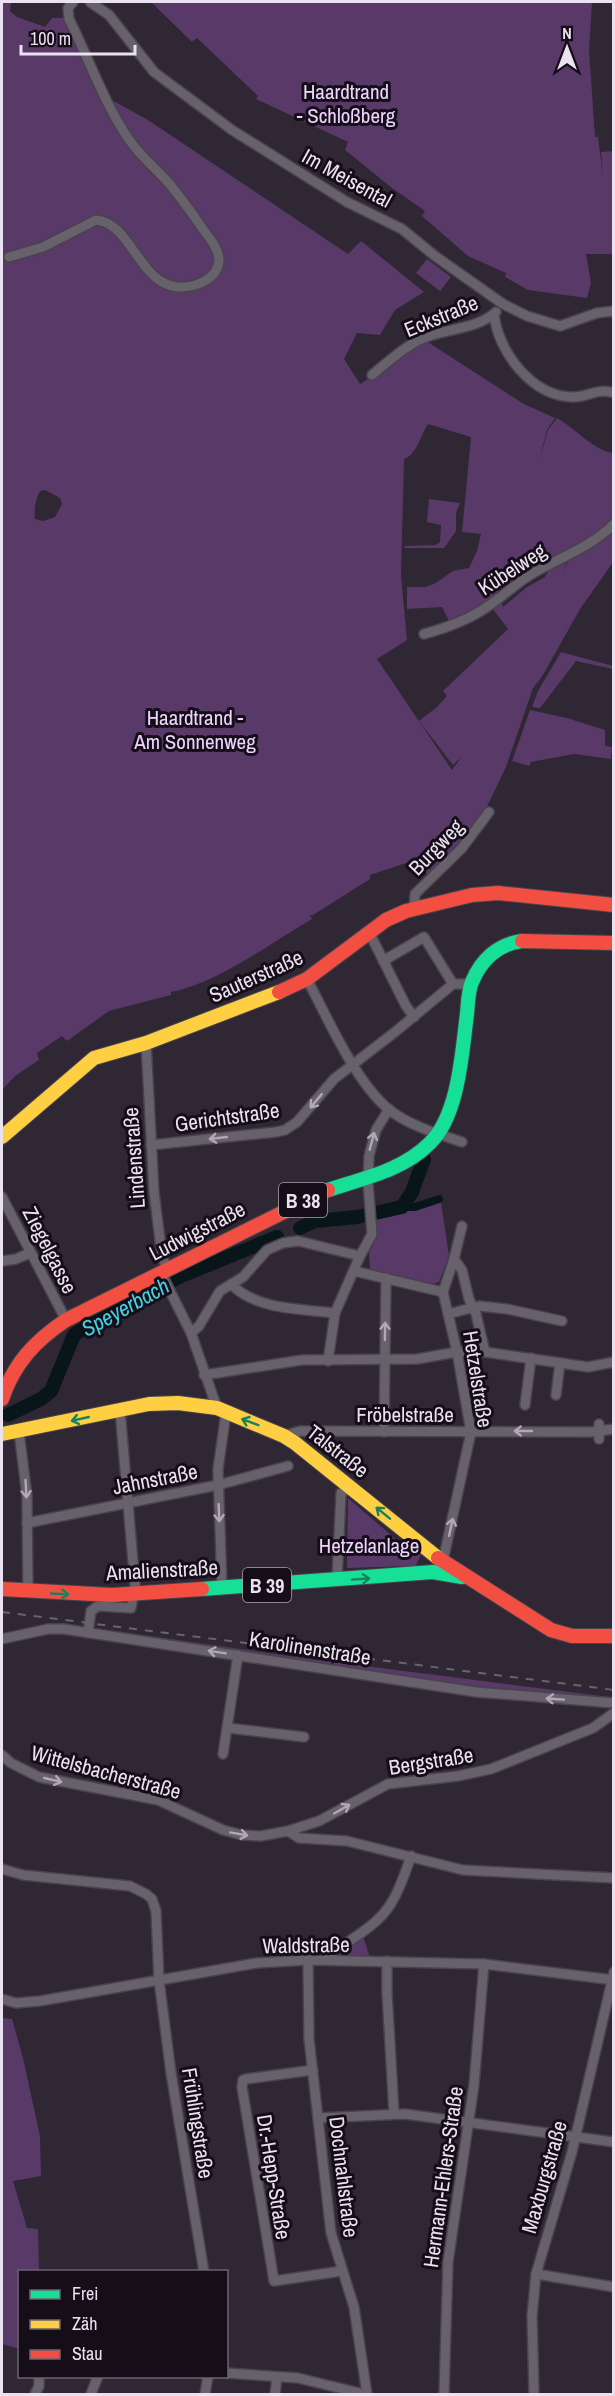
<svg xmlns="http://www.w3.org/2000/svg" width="615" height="2396" font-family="'Archivo Narrow',sans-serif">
  <rect width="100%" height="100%" fill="#2f2733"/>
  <!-- green -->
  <g fill="#583968" fill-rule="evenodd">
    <path d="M2,2h9l-1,9 7,6 28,10 7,-9h11l44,84 5,-2 36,20 200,134 13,-13 63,51 -29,18 -15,25 -23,-2 -13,26 16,25c23,-14 42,-31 66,-43l98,63 31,14 -8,12 -8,30 9,-30 9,-12c18,10 36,32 56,35l1,66c-9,12 -25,19 -37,28 -41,27 -83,54 -127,76l-8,-16 -35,2v-22h18l11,-4 17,-12 16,-3 8,-17 4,-17 -19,-2 9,-95 -43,-13c-7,10 -11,31 -24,35l-3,117 6,64 -30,19 75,111 10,-14 -9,9 -34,-44 18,-14 10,-11 -4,-5 65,-62 -16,-21 9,-7 2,6 24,-20 18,-10 5,-9 18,-8 -6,13 7,-13 44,-31 1,32 -34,48 -37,66 -10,13 -27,79 -23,48 -53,61 -18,-15 -42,14v4l-57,36h-3l2,4c-41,24 -95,64 -141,73v3l-62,16 -42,30 -5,-5 -25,17 2,7 -24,16 -13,14zM45,490l15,8 2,6 -7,13 -12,4 -8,-2c-1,-10 0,-18 5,-28z"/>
    <polygon points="151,2 592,2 589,50 595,137 598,137 603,176 601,152 613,151 614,254 586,254 591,283 587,298 528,290 505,277 506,273 468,256 422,216 425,211 392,188 345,150 348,142 256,99 258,96 197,38 192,42"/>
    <polygon points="427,259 451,277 440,291 416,273"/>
    <polygon points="429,499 460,503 456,513 456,531 444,548 404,548 405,546 436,545 440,542 441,525 427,522"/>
    <polygon points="561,652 613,666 613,669 576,661 540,708 532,707 538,691"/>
    <polygon points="530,710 567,718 605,730 605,746 612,747 611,759 574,754 531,762 529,766 512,761"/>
    <path d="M441,1202l8,54 -10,26 -6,2 -63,-15 -1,-17 9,-17 -3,-19c23,-6 44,-7 66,-14z"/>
    <polygon points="348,1498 414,1555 418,1552 421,1554 415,1568 407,1569 407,1566 347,1568"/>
    <polygon points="101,1629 331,1662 330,1666"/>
    <polygon points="334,1662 609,1697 609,1699 475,1689 333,1667"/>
    <polygon points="363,1936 370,1958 344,1957 343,1951"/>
    <polygon points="2,2018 12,2019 23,2058 40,2136 41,2176 13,2181 27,2228 38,2229 39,2271 20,2272 20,2349 2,2344"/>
  </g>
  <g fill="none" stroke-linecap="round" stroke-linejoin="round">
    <!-- canal -->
    <polyline stroke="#08161a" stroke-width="8" points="402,1207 415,1207 439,1199"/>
    <!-- river -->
    <g stroke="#08161a" stroke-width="14">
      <polyline points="300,1228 315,1221 357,1217 402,1207 412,1192 424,1159"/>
      <polyline points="8,1415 41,1399 51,1391 74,1335 87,1326 181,1276 277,1237"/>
    </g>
    <!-- street casing -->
    <g stroke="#49434d" stroke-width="12">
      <g id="street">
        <polyline points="90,2 109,15 154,72 232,130 347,202 402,229 435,256 503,304 527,316 560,326 597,313 614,311"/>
        <path d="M9,257l34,-10 53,-27c35,3 43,63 81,67 17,1 41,-7 42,-27 0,-10 -8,-20 -14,-28 -12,-17 -24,-35 -38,-51 -11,-12 -24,-23 -34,-36 -27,-36 -44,-86 -64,-126l-1,-11 5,-6"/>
        <path d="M494,314c4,38 38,82 78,83 15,1 26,-10 42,-4"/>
        <path d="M372,375c17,-14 34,-30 54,-38 24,-9 51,-8 70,-25"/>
        <path d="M424,634c22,-6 44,-14 63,-27 17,-11 31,-26 48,-35 27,-15 57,-26 79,-48"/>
        <polyline points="414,908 415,894 462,848 489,812"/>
        <polyline points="369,932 406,1006 414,1017"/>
        <polyline points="383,961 424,937 453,984"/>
        <path d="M307,979c21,40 47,100 80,129 20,17 51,26 75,34"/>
        <polyline points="146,1043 154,1192 162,1256 167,1269"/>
        <polyline points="151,1145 276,1132 285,1130 297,1122 334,1079 395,1032 453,984 471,984"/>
        <polyline points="2,1197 66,1320"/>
        <polyline points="454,1259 462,1270 469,1299 476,1314 485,1352"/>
        <polyline points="2,1261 16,1259 30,1253"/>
        <polyline points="354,1271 443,1292 457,1352 471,1432 443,1561"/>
        <polyline points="161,1273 191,1333 217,1408"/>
        <path d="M232,1285c25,25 70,24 103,28"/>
        <polyline points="443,1292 454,1259 462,1226"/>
        <polyline points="448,1314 479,1306 507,1309 562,1321"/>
        <polyline points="191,1333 199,1326 220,1291 243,1277 267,1250 283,1243 298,1241 360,1256"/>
        <polyline points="328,1361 335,1313 360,1256 372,1234 368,1183 369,1156 376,1130 389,1109"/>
        <polyline points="204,1375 302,1360 417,1359 457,1352 485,1352 588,1367 614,1362"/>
        <polyline points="556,1395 560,1363"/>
        <polyline points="525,1405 531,1358"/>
        <polyline points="599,1424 599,1439"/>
        <polyline points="19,1432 27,1496 28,1592"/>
        <polyline points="384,1432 386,1278"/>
        <polyline points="284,1436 300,1431 591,1432 614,1429"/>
        <polyline points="27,1523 218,1485 288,1466"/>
        <polyline points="337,1580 341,1493 351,1487"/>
        <polyline points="222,1588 218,1469 226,1413"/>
        <polyline points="88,1633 91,1611 98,1606 131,1608 135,1585 120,1410"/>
        <polyline points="2,1639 48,1629 64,1629 476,1692 614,1703"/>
        <polyline points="228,1728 304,1737"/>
        <polyline points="223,1754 238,1655"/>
        <polyline points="2,1755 11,1763 39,1777 158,1800 223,1830 242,1835 261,1836 288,1831 319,1821 388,1784 458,1776 491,1769 593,1728 614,1713"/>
        <polyline points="288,1831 299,1838 347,1841 463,1870 614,1878"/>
        <polyline points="2,1869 23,1875 130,1886 146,1894 152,1899 156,1911 159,1980 171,2073 204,2272"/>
        <polyline points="308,1960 309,2039 331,2233 354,2307 367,2394"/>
        <path d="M327,1960l5,-6c19,-16 44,-27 58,-49 10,-15 15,-32 21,-49"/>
        <polyline points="387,1961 387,1993 394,2113"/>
        <polyline points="2,1999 16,2003 40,2001 257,1963 308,1960 484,1964 614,1980"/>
        <polyline points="313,2070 246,2079 243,2080 242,2087 274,2281 342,2271"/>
        <polyline points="318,2118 405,2114 614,2142"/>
        <polyline points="536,2274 614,2287"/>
        <polyline points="226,2373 298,2378 364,2394"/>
        <polyline points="35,2394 39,2386 39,2377"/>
        <polyline points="91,2394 98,2376"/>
        <polyline points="205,2394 208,2376"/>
        <polyline points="275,2394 277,2377"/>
        <polyline points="444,2394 448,2262 474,2085 484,1964"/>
        <polyline points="534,2394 532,2316 536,2274 572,2152 614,1972"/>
      </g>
    </g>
    <!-- fast casing -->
    <g stroke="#49434d" stroke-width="16">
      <g id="fast">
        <path d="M328,1190c36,-12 74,-19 102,-47 29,-28 32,-92 37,-129 1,-10 1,-23 5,-32 9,-22 26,-38 50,-41"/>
        <polyline points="202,1589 433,1572 462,1577"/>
      </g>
    </g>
    <!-- slow casing -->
    <g stroke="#49434d" stroke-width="16">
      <g id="slow">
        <polyline points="2,1137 94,1058 146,1043 279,992"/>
        <polyline points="2,1434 149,1404 178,1403 217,1408 284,1436 295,1443 438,1558"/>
      </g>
    </g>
    <!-- jam casing -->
    <g stroke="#49434d" stroke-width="16">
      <g id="jam">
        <polyline points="522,941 614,943"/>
        <polyline points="279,992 307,979 386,920 406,911 472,895 498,893 614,905"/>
        <path d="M2,1399c12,-36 33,-58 64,-79l262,-130"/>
        <polyline points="438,1558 551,1630 572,1636 614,1636"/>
        <polyline points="2,1589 112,1595 202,1589"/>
      </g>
    </g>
    <!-- street -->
    <use href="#street" stroke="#67616b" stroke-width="9"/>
    <!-- fast -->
    <use href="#fast" stroke="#16e098" stroke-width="14"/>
    <!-- slow -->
    <use href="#slow" stroke="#ffcf43" stroke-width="14"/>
    <!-- jam -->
    <use href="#jam" stroke="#f24e42" stroke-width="14"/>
    <!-- rail -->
    <polyline stroke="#6a636e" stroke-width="2" stroke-dasharray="8 8" stroke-linecap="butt" points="2,1612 614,1690"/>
  </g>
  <!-- one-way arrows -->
  <defs><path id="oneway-shaft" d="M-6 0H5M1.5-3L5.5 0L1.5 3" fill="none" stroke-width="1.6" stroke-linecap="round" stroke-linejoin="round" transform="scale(1.5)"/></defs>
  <g stroke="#b0a8b5">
    <use href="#oneway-shaft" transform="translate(316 1101) rotate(130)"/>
    <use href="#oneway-shaft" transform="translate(218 1138) rotate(174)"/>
    <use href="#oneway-shaft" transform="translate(372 1141) rotate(-75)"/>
    <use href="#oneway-shaft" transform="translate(385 1331) rotate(-89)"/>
    <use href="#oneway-shaft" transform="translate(523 1431) rotate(180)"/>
    <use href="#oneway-shaft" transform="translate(26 1489) rotate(87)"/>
    <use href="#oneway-shaft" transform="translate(219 1513) rotate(88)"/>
    <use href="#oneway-shaft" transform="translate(451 1527) rotate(-78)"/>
    <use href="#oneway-shaft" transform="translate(217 1652) rotate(-171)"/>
    <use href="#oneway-shaft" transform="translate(555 1699) rotate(-176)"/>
    <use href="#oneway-shaft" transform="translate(53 1780) rotate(13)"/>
    <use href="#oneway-shaft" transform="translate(342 1809) rotate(-30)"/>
    <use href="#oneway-shaft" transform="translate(239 1834) rotate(10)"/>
  </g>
  <g stroke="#16825e">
    <use href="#oneway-shaft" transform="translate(80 1419) rotate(167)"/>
    <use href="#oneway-shaft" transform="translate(250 1422) rotate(-159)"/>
    <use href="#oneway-shaft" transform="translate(383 1513) rotate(-141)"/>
    <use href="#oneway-shaft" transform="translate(361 1579) rotate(-4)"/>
    <use href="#oneway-shaft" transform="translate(60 1594) rotate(3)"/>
  </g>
  <g text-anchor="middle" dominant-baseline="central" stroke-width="6" stroke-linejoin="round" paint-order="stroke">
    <!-- shield labels -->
    <g fill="#150e18" stroke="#aba2b0" stroke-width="1.5">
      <rect x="279" y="1183" width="48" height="34" rx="4.5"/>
      <rect x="243" y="1568" width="48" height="34" rx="4.5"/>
    </g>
    <g font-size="20" font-weight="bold" fill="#ebe2f1">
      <text x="303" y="1200">B 38</text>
      <text x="267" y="1585">B 39</text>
    </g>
    <!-- park labels -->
    <g font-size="21" fill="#edd4fd" stroke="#150e18">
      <text x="346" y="91">Haardtrand<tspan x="346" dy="24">- Schloßberg</tspan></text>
      <text x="195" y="717">Haardtrand -<tspan x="195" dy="24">Am Sonnenweg</tspan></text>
      <text x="369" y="1545">Hetzelanlage</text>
    </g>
    <!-- street labels -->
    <g font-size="21" fill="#ebe2f1" stroke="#150e18">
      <text transform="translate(347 178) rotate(29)">Im Meisental</text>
      <text transform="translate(441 316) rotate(-22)">Eckstraße</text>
      <text transform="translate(512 569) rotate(-33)">Kübelweg</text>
      <text transform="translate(436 847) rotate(-46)">Burgweg</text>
      <text transform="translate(256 976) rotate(-24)">Sauterstraße</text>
      <text transform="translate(227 1117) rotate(-8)">Gerichtstraße</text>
      <text transform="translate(134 1158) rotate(-94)">Lindenstraße</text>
      <text transform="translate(197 1231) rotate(-27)">Ludwigstraße</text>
      <text transform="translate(50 1250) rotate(63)">Ziegelgasse</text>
      <text transform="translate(478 1379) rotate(81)">Hetzelstraße</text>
      <text x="405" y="1414">Fröbelstraße</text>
      <text transform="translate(338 1451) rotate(38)">Talstraße</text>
      <text transform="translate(155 1479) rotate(-11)">Jahnstraße</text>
      <text transform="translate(162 1570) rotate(-3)">Amalienstraße</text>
      <text transform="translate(310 1648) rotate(9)">Karolinenstraße</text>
      <text transform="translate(431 1761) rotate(-9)">Bergstraße</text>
      <text transform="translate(106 1772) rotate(15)">Wittelsbacherstraße</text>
      <text transform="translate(306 1945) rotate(-1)">Waldstraße</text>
      <text transform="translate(198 2123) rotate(81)">Frühlingstraße</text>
      <text transform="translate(274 2177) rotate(81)">Dr.-Hepp-Straße</text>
      <text transform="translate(344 2177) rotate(83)">Dochnahlstraße</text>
      <text transform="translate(443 2177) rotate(-82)">Hermann-Ehlers-Straße</text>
      <text transform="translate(544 2177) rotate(-74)">Maxburgstraße</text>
    </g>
    <!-- water labels -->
    <g font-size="22" font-style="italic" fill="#41d4e4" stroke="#150e18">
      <text transform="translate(125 1307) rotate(-29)">Speyerbach</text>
    </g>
  </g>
  <!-- border -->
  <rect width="615" height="2396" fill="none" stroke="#ebe2f1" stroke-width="6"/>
  <!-- legend -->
  <rect x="18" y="2270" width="210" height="108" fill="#150e18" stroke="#6b636f" stroke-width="1.5"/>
  <rect x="30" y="2290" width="30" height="9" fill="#16e098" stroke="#6b636f" stroke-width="1.5"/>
  <text x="72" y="2300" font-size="18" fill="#ebe2f1">Frei</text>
  <rect x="30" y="2320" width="30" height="9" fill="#ffcf43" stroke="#6b636f" stroke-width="1.5"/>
  <text x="72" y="2330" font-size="18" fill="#ebe2f1">Zäh</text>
  <rect x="30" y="2350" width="30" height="9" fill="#f24e42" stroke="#6b636f" stroke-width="1.5"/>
  <text x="72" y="2360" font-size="18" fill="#ebe2f1">Stau</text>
  <!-- north arrow -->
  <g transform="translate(567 48)" stroke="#150e18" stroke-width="4.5" paint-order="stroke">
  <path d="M0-4.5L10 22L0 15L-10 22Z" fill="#ebe2f1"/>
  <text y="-9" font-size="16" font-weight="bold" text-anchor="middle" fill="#ebe2f1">N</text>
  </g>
  <!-- scale -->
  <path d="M21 45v9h114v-9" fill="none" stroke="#ebe2f1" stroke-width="3"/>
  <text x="30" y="45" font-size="18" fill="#ebe2f1" stroke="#150e18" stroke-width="4.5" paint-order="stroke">100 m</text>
</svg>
